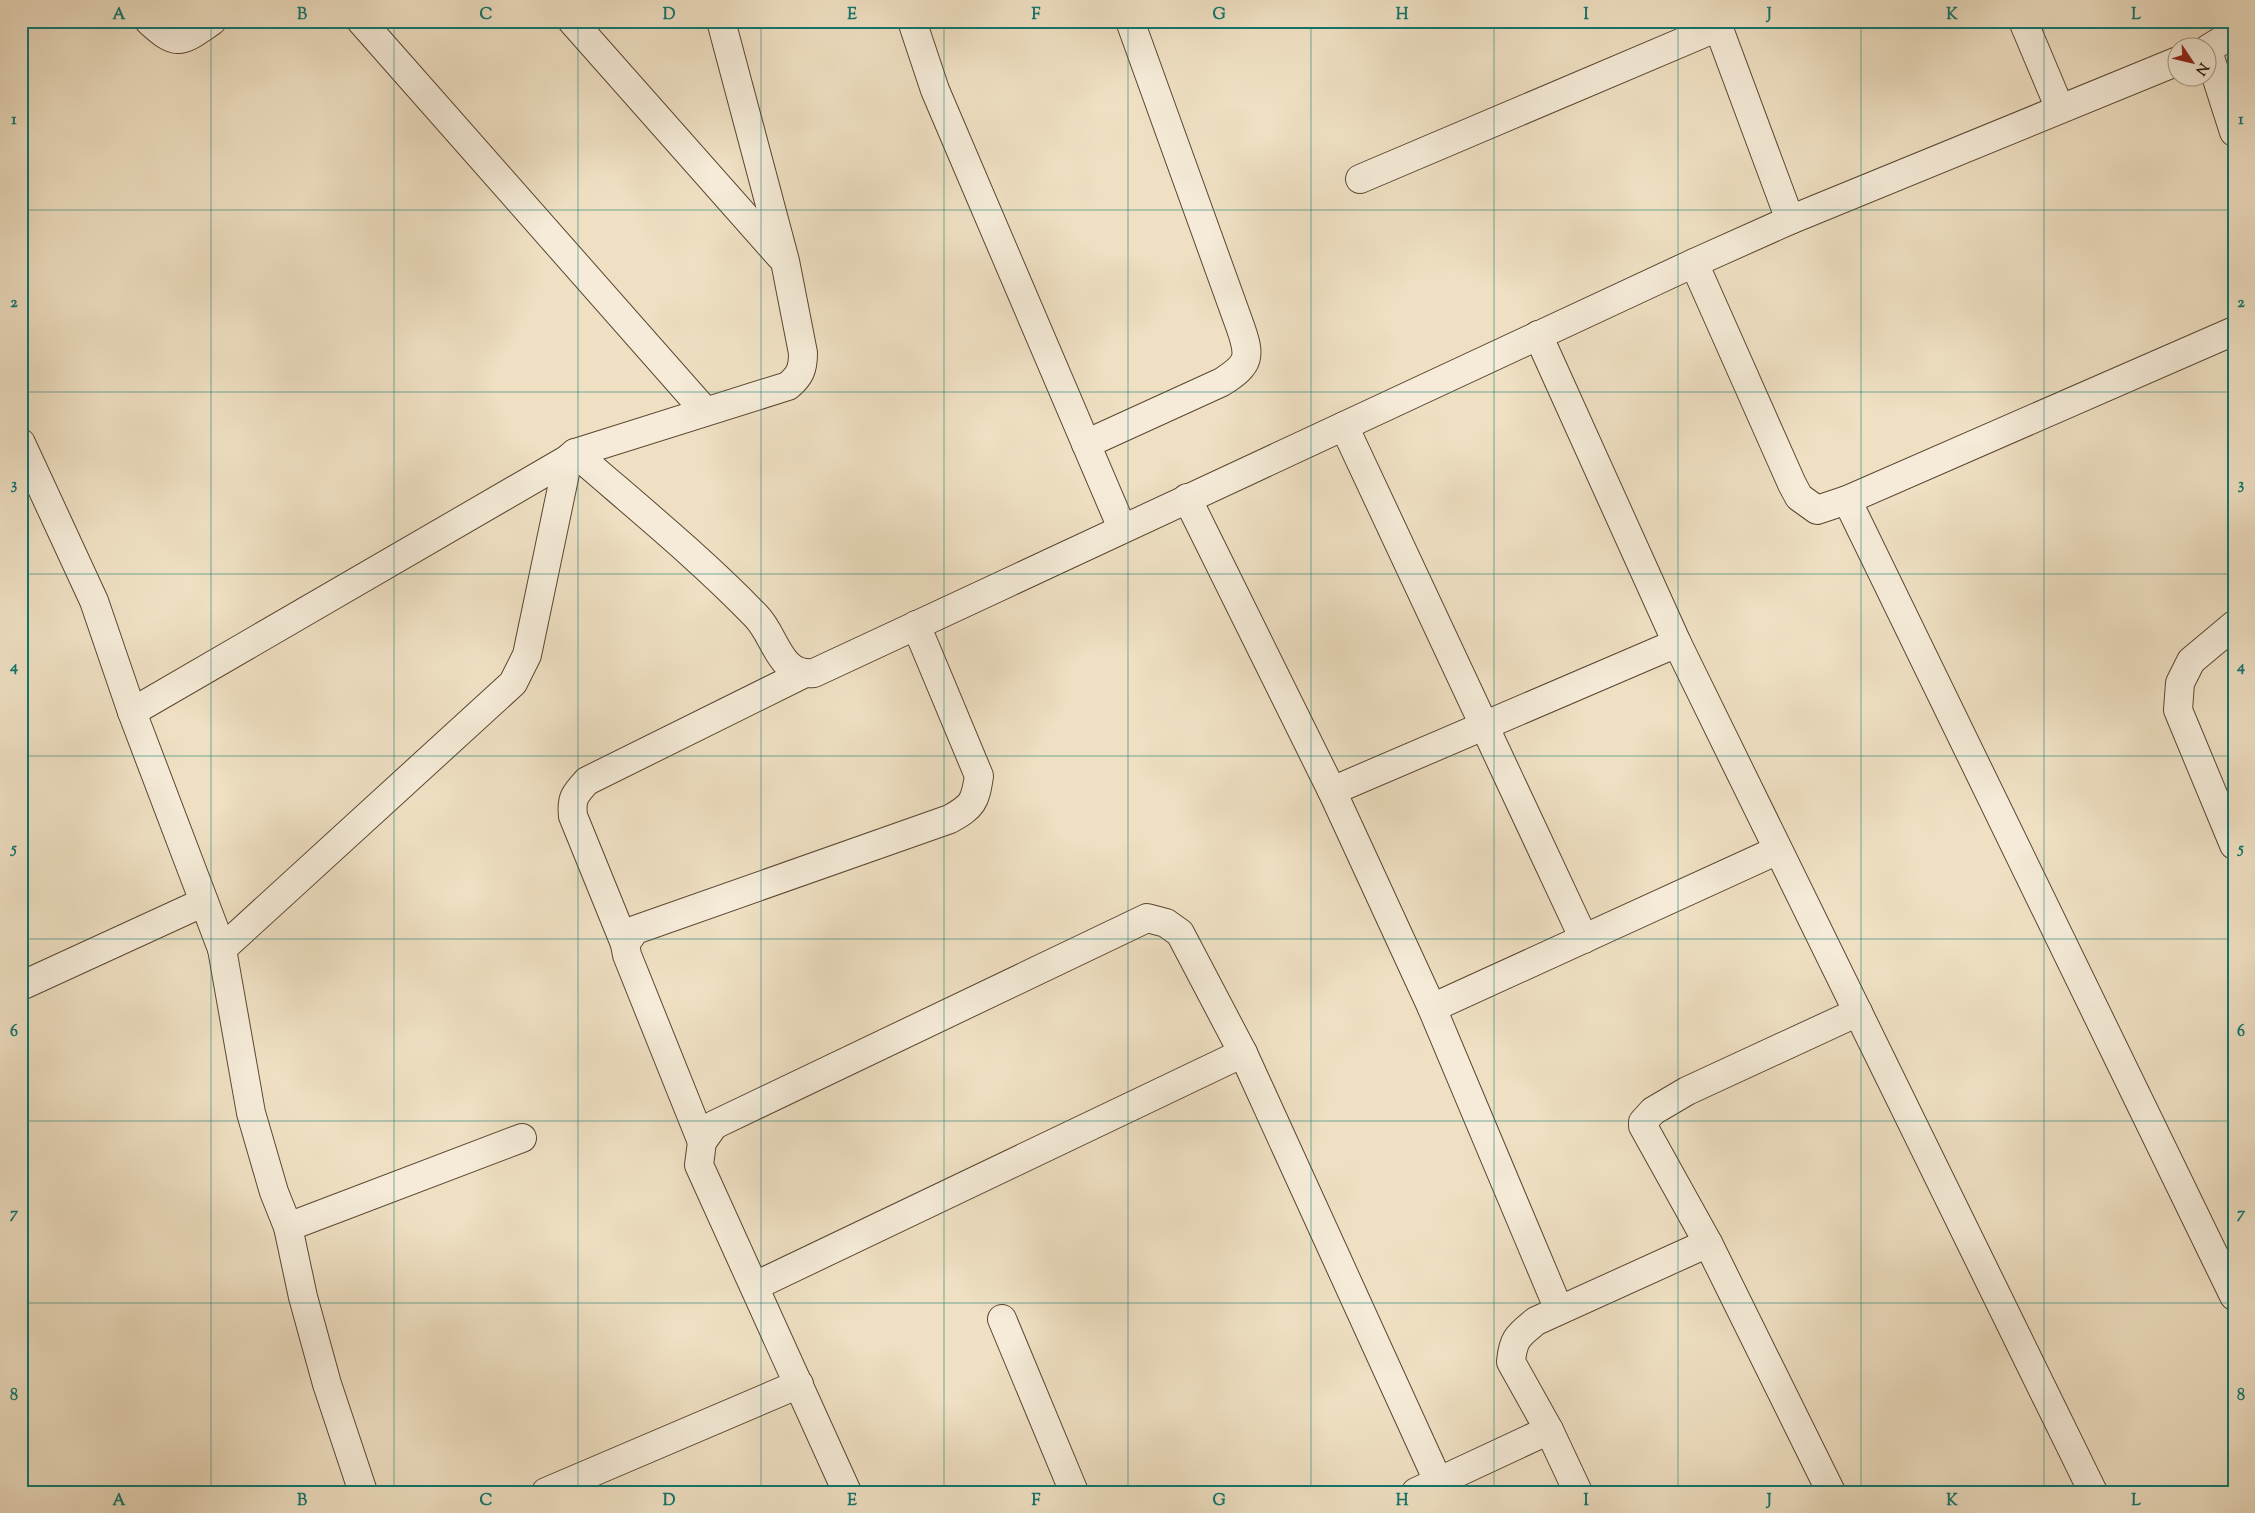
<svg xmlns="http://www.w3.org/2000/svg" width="2255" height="1513" font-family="'Sorts Mill Goudy',serif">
  <rect width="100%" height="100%" fill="#efe0c3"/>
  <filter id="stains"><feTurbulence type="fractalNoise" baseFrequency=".004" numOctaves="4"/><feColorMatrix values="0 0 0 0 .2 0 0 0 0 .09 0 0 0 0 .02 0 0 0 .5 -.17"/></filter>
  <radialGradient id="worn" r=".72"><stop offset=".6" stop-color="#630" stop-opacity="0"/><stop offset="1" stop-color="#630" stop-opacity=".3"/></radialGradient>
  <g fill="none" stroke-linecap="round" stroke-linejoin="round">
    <!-- minor casing -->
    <g stroke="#5a4631" stroke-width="30">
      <g id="minor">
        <path d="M149,21c29,27 32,21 63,0"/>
        <polyline points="361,21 705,411"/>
        <polyline points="572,21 780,256"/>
        <polyline points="912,21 935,90 1122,528"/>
        <polyline points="1716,21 1790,220"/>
        <polyline points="2023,21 2060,109"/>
        <polyline points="2208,49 2234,33"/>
        <polyline points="2208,51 2234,132"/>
        <polyline points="1360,179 1718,27"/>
        <polyline points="1694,263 1792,484 1799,497 1817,510 1847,500 2234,331"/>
        <polyline points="1538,335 1677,643"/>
        <polyline points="1344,426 1584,939"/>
        <polyline points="21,443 94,601 132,712 222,949 251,1113 274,1192 288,1227 303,1297 327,1384 363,1492"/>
        <path d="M1086,444l136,-62c28,-18 29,-25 18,-56l-110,-305"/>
        <path d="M575,453c61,53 125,105 181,163 20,20 23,61 58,57l880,-410 96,-43 388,-159"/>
        <polyline points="1187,498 1332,791 1432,1008 1778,850"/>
        <polyline points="1847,500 2234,1296"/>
        <polyline points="2234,625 2191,661 2180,683 2178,710 2234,845"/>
        <polyline points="132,712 568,459"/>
        <polyline points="1332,791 1677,643 2093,1492"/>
        <path d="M625,944l-52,-128c-2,-18 2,-22 14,-35l216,-107"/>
        <path d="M222,949l291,-266 14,-28 41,-196 7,-6 213,-67c12,-10 15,-17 15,-33l-18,-92 -64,-240"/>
        <polyline points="21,986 204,902"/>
        <polyline points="1432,1008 1559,1310"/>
        <path d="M702,1142l-75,-187 -2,-11 10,-14 315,-111c23,-13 25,-17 29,-43l-63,-151"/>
        <polyline points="288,1227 522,1138"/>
        <polyline points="755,1286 1243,1053"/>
        <polyline points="1002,1319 1074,1492"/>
        <polyline points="546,1492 799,1384"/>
        <polyline points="847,1492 699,1165 702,1142 714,1125 1147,918 1166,923 1180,933 1243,1053 1443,1492"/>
        <polyline points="1416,1492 1549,1430"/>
        <path d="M1578,1492l-29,-62 -38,-68c2,-24 8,-27 25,-41l172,-78"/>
        <polyline points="1831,1492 1708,1243 1643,1126 1643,1122 1653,1111 1687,1091 1858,1012"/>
      </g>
    </g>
    <!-- minor -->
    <use href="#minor" stroke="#f5ebd8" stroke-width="28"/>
  </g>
  <!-- grid -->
  <path fill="none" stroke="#0f766e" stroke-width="1" stroke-opacity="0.55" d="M211,21v1471M394,21v1471M578,21v1471M761,21v1471M944,21v1471M1128,21v1471M1311,21v1471M1494,21v1471M1678,21v1471M1861,21v1471M2044,21v1471M21,210h2213M21,392h2213M21,574h2213M21,756h2213M21,939h2213M21,1121h2213M21,1303h2213"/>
  <!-- margin -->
  <rect width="2255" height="1513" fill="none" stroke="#efe0c3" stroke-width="55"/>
  <!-- north arrow -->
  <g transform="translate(2192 62) rotate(125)"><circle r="24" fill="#f5ebd8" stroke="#a39582"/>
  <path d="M0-4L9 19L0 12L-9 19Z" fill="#8f2418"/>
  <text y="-8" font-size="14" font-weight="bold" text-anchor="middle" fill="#281300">N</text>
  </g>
  <rect x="28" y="28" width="2200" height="1458" fill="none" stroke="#0f766e" stroke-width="2"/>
  <g font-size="16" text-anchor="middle" font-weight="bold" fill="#0f766e">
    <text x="119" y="19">A</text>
    <text x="302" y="19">B</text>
    <text x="486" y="19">C</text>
    <text x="669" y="19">D</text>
    <text x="852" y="19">E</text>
    <text x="1036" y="19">F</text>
    <text x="1219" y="19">G</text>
    <text x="1402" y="19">H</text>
    <text x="1586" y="19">I</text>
    <text x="1769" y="19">J</text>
    <text x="1952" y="19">K</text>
    <text x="2136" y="19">L</text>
    <text x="14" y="124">1</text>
    <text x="2241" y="124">1</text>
    <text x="14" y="307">2</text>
    <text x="2241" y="307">2</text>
    <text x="14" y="489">3</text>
    <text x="2241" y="489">3</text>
    <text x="14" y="671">4</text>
    <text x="2241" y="671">4</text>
    <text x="14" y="853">5</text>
    <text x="2241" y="853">5</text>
    <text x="14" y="1036">6</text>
    <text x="2241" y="1036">6</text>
    <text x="14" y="1218">7</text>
    <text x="2241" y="1218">7</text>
    <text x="14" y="1400">8</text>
    <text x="2241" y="1400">8</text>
    <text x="119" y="1505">A</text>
    <text x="302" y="1505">B</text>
    <text x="486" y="1505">C</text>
    <text x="669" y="1505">D</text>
    <text x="852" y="1505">E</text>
    <text x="1036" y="1505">F</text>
    <text x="1219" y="1505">G</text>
    <text x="1402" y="1505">H</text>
    <text x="1586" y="1505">I</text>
    <text x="1769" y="1505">J</text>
    <text x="1952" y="1505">K</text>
    <text x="2136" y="1505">L</text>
  </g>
  <rect width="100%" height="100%" filter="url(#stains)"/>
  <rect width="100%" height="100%" fill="url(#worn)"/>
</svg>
